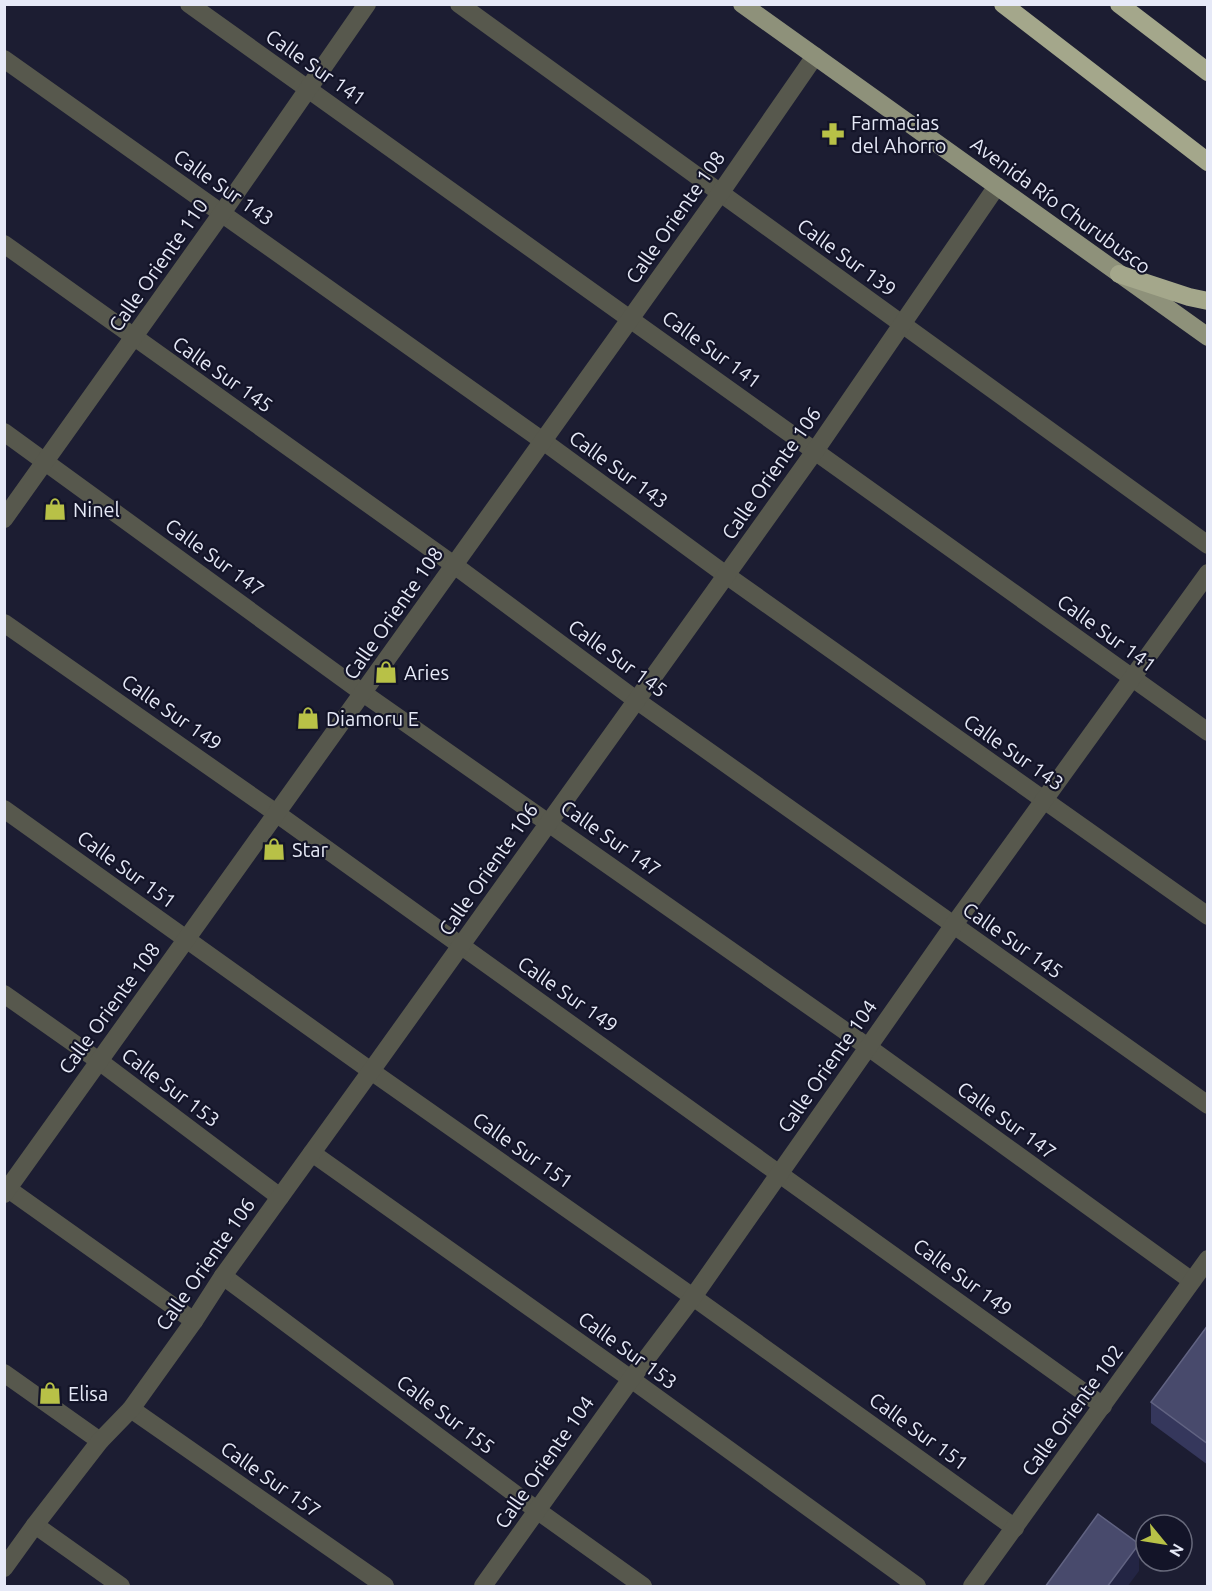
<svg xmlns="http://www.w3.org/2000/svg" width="1212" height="1591" font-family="Ubuntu,sans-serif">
  <rect width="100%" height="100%" fill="#1c1d32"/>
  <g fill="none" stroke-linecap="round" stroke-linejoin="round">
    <!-- minor -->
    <g stroke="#57584d" stroke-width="18">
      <polyline points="189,4 1208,732"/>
      <polyline points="459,4 1208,545"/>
      <polyline points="4,59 543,441 726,575 1208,916"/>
      <polyline points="4,244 454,565 636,700 1208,1105"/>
      <polyline points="4,432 363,693 868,1047 1192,1281"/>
      <polyline points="4,519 222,213 367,4"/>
      <polyline points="4,623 276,813 1103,1406"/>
      <polyline points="4,809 371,1071 693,1297 1015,1528"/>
      <polyline points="4,994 99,1061 280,1197"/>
      <polyline points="312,1153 631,1379 917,1586"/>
      <polyline points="4,1186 194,1321"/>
      <polyline points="4,1194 721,192 815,56"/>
      <polyline points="223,1276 538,1511 643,1586"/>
      <polyline points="4,1373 100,1441"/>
      <polyline points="131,1409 385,1586"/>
      <polyline points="35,1525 121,1586"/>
      <polyline points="4,1568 35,1525 100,1441 131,1409 194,1321 223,1276 371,1071 815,451 997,186"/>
      <polyline points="483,1586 631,1379 693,1297 953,926 1208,573"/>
      <polyline points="972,1586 1208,1259"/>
    </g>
    <!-- major -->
    <polyline stroke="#8e917a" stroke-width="18" points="742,4 1208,337"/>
    <!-- highway -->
    <g stroke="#a4a78b" stroke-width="18">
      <polyline points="1003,4 1208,162"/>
      <polyline points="1119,4 1208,72"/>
      <polyline points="1119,274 1189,297 1208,301"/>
    </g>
  </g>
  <!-- wall -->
  <polygon fill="#35375c" points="1208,1325 1208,1465 1151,1423 1151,1402"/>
  <!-- shaded-wall -->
  <polygon fill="#232544" points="1139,1544 1139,1571 1127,1587 1107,1587"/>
  <!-- building -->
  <g fill="#484a6c" stroke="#616382" stroke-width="1.5">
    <polygon points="1208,1325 1208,1444 1151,1402"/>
    <polygon points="1098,1514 1139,1544 1107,1587 1045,1587"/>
  </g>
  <!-- icons -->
  <defs>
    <g id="pharmacy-bare" transform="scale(1.8)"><path d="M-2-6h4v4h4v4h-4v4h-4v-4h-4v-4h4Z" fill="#b8c147" stroke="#131428" stroke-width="2.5" paint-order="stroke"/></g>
    <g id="shop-bare" transform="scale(1.8)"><path d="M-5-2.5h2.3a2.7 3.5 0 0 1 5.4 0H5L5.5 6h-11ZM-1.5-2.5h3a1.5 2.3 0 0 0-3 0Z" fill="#b8c147" stroke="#131428" stroke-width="2.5" paint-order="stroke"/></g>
  </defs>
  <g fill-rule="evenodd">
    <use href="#pharmacy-bare" x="833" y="134"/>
    <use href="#shop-bare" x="55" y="509"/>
    <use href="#shop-bare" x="386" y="672"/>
    <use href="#shop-bare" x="308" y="718"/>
    <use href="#shop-bare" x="274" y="849"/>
    <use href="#shop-bare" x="50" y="1393"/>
  </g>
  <g text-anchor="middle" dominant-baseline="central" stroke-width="4.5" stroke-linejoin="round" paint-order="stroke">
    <!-- street labels -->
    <g font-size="20" fill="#e6e9f7" stroke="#131428">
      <text transform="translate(316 67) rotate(35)">Calle Sur 141</text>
      <text transform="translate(224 187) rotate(35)">Calle Sur 143</text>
      <text transform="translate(1061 205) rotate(36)">Avenida Río Churubusco</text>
      <text transform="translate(675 217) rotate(-55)">Calle Oriente 108</text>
      <text transform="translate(847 257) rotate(36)">Calle Sur 139</text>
      <text transform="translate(158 265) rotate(-55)">Calle Oriente 110</text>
      <text transform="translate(712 349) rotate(36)">Calle Sur 141</text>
      <text transform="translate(223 374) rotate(35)">Calle Sur 145</text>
      <text transform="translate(619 469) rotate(36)">Calle Sur 143</text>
      <text transform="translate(771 473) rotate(-55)">Calle Oriente 106</text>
      <text transform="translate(215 557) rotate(36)">Calle Sur 147</text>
      <text transform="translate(393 613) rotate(-55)">Calle Oriente 108</text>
      <text transform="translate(1107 633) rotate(36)">Calle Sur 141</text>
      <text transform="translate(618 658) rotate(36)">Calle Sur 145</text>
      <text transform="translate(172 712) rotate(35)">Calle Sur 149</text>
      <text transform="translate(1014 752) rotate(35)">Calle Sur 143</text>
      <text transform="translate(611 838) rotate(35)">Calle Sur 147</text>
      <text transform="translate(127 869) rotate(36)">Calle Sur 151</text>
      <text transform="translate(488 869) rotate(-55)">Calle Oriente 106</text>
      <text transform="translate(1013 940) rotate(35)">Calle Sur 145</text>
      <text transform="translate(568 994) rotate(35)">Calle Sur 149</text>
      <text transform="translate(109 1008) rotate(-54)">Calle Oriente 108</text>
      <text transform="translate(827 1066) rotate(-55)">Calle Oriente 104</text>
      <text transform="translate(171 1087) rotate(37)">Calle Sur 153</text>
      <text transform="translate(1007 1120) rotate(36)">Calle Sur 147</text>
      <text transform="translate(523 1150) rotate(35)">Calle Sur 151</text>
      <text transform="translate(205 1264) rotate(-55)">Calle Oriente 106</text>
      <text transform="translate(963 1277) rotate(36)">Calle Sur 149</text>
      <text transform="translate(628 1350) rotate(36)">Calle Sur 153</text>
      <text transform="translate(1072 1410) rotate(-54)">Calle Oriente 102</text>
      <text transform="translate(446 1414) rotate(37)">Calle Sur 155</text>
      <text transform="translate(919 1431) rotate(36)">Calle Sur 151</text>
      <text transform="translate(544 1462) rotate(-55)">Calle Oriente 104</text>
      <text transform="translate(271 1479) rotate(35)">Calle Sur 157</text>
    </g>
    <!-- poi labels -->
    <g font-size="20" fill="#e6e9f7" stroke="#131428" text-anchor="start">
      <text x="851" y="122">Farmacias<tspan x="851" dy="23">del Ahorro</tspan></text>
      <text x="73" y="509">Ninel</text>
      <text x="404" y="672">Aries</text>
      <text x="326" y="718">Diamoru E</text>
      <text x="292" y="849">Star</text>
      <text x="68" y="1393">Elisa</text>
    </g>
  </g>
  <!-- border -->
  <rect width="1212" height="1591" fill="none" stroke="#e6e9f7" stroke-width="12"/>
  <!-- north arrow -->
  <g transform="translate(1164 1543) rotate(120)"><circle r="28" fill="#131428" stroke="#67697b" stroke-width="1.5"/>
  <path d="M0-4.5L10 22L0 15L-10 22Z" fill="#b8c147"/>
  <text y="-9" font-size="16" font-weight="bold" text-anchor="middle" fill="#e6e9f7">N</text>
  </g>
</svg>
